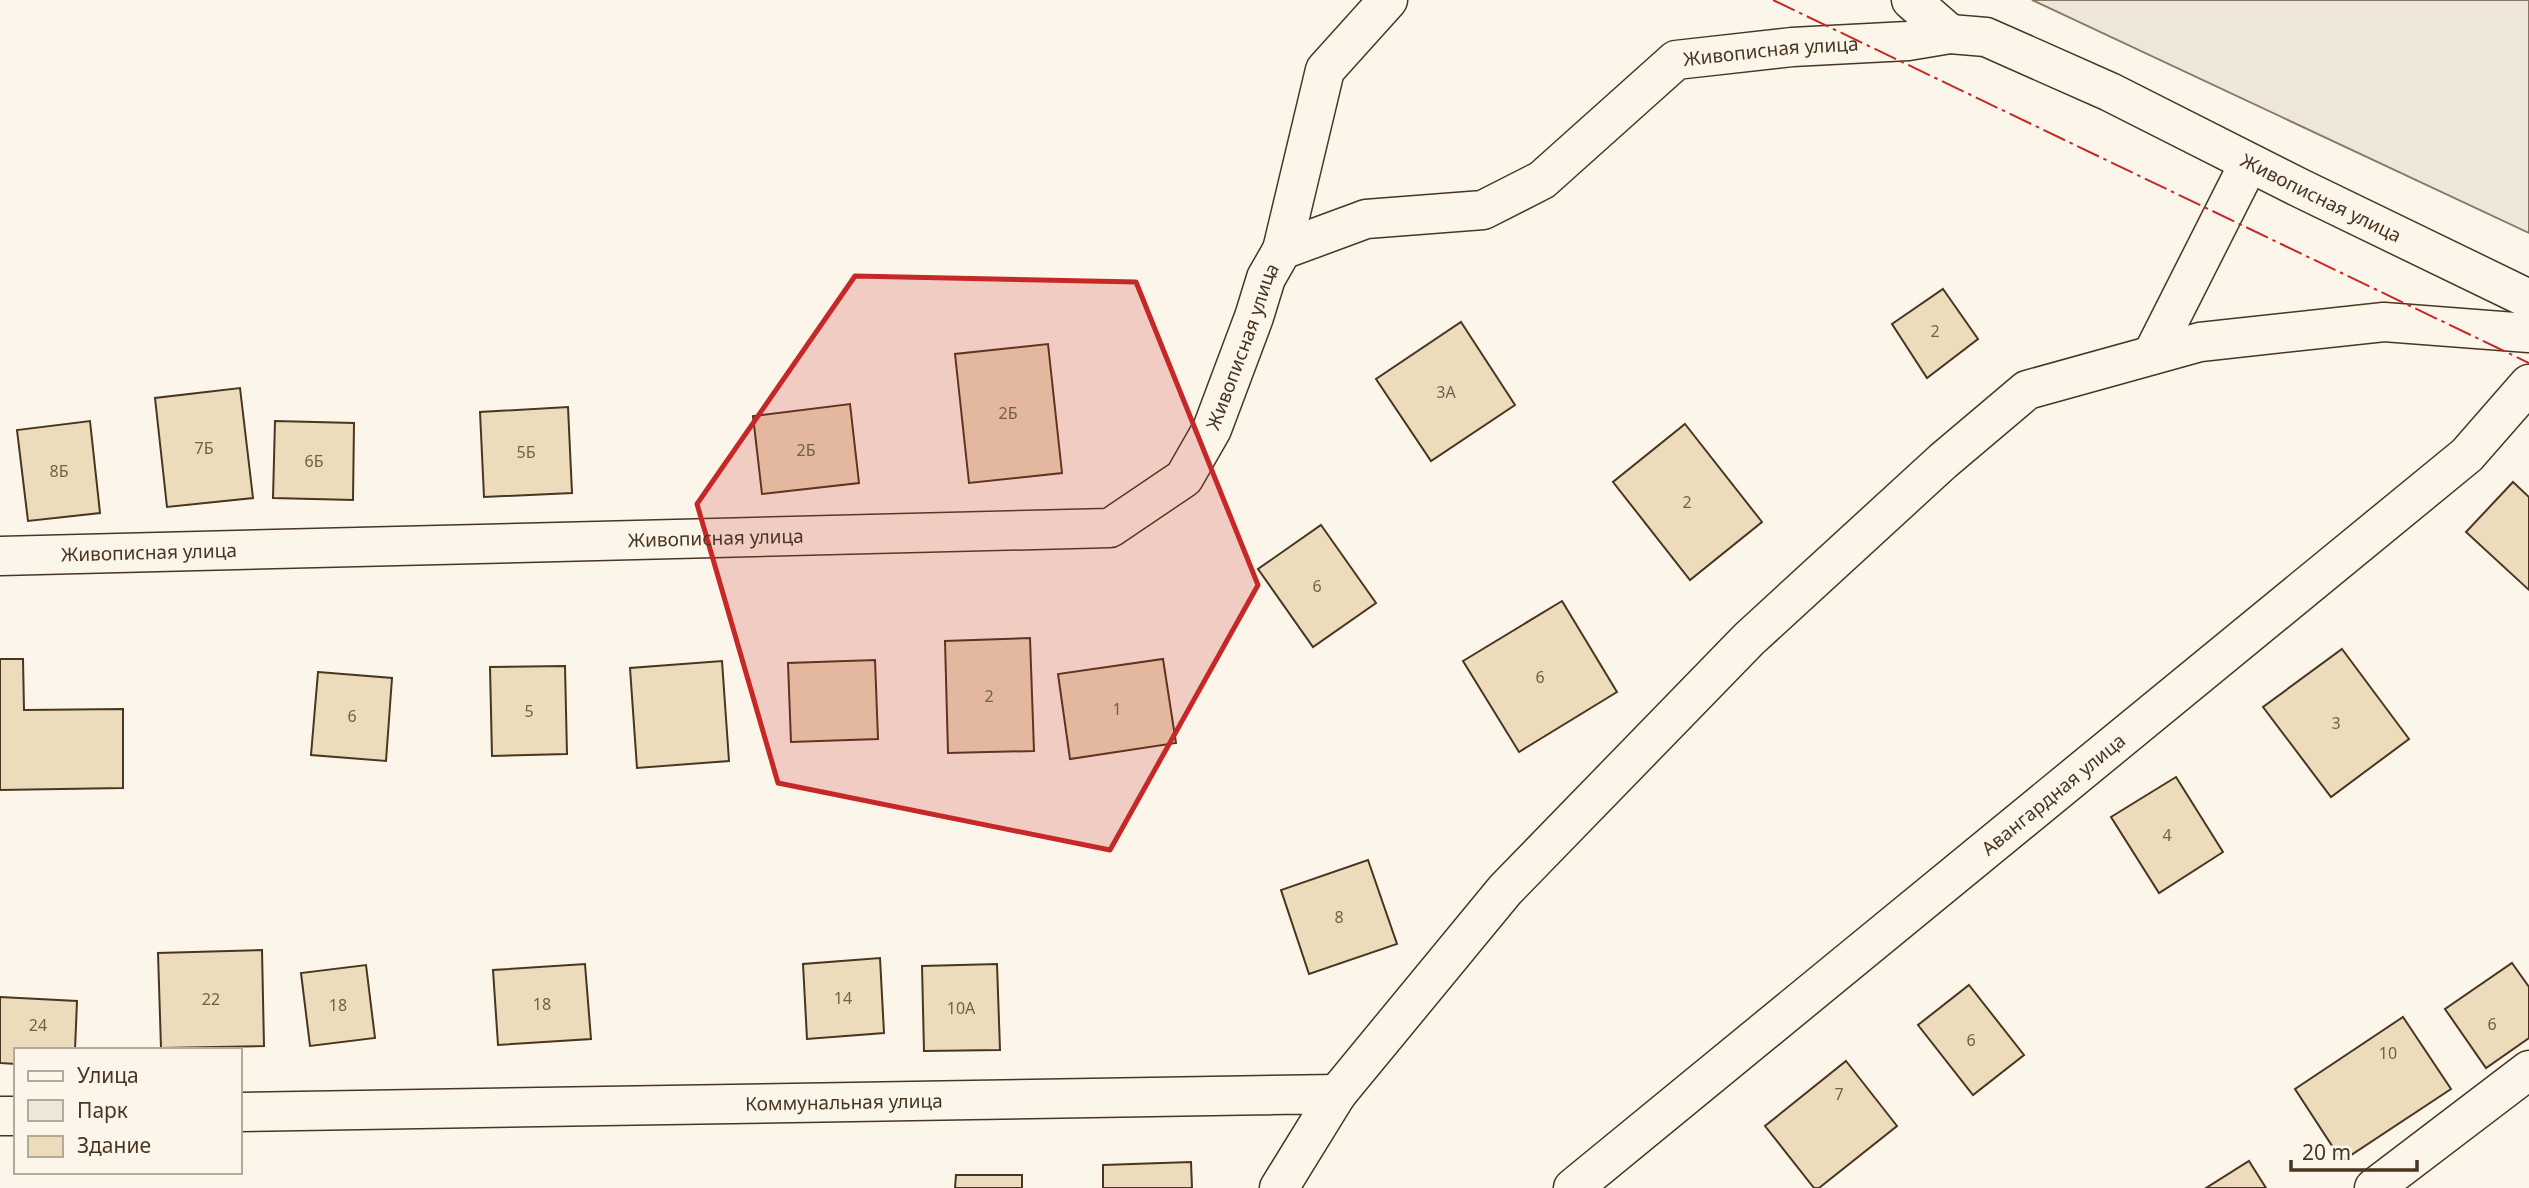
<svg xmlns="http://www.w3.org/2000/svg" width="2529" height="1188" font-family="'Noto Sans',sans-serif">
  <rect width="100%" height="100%" fill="#fbf6e9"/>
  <!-- green -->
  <polygon fill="#ede6d9" stroke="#887966" stroke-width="2" points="2032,0 2529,0 2529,233"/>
  <!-- building -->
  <g fill="#ecdcbc" stroke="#4a3520" stroke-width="2">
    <polygon points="1943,289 1978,339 1927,378 1892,324"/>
    <polygon points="1461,322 1515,405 1431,461 1376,379"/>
    <polygon points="1048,344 1062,473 969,483 955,354"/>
    <polygon points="240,388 253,498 167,507 155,398"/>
    <polygon points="850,404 859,483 762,494 753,416"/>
    <polygon points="568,407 572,493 484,497 480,412"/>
    <polygon points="90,421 100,513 28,521 17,430"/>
    <polygon points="275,421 354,423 353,500 273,498"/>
    <polygon points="1685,424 1762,522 1690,580 1613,482"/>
    <polygon points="2513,482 2529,497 2529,590 2466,532"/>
    <polygon points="1321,525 1376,603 1313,647 1258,569"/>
    <polygon points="1562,601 1617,692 1519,752 1463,661"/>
    <polygon points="1030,638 1034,751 948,753 945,641"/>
    <polygon points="2342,649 2409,739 2331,797 2263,707"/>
    <polygon points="0,659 23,659 24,710 123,709 123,788 0,790"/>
    <polygon points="1163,659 1176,743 1070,759 1058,674"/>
    <polygon points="875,660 878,739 791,742 788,663"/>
    <polygon points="722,661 729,761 637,768 630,668"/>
    <polygon points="565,666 567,754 492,756 490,667"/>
    <polygon points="318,672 392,678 386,761 311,755"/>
    <polygon points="2176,777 2223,852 2159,893 2111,817"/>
    <polygon points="1368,860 1397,944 1309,974 1281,890"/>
    <polygon points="262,950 264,1046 161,1048 158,953"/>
    <polygon points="880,958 884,1033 807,1039 803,964"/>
    <polygon points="2512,963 2529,987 2529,1038 2486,1068 2445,1009"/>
    <polygon points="585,964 591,1039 498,1045 493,970"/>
    <polygon points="997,964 1000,1050 924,1051 922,966"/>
    <polygon points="366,965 375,1038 310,1046 301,973"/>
    <polygon points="1969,985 2024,1055 1973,1095 1918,1025"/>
    <polygon points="0,997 77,1001 75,1050 16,1050 16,1064 0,1063"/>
    <polygon points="2403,1017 2451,1089 2342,1161 2295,1089"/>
    <polygon points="1846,1061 1897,1126 1819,1188 1814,1188 1765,1126"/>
    <polygon points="2249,1161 2266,1188 2206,1188"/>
    <polygon points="1191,1162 1192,1188 1103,1188 1103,1165"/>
    <polygon points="956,1175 1022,1175 1022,1188 955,1188"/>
  </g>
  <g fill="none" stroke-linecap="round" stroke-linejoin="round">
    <!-- minor casing -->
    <g stroke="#4a3520" stroke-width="41">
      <g id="minor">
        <polyline points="1911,0 1950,34"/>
        <polyline points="1282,250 1325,70 1388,0"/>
        <polyline points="2152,355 2249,163"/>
        <path id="s1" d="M0,556l1110,-28 74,-50 28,-49 42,-112 12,-39 16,-28 84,-31 117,-9 59,-30 134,-120 116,-13 116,-6 42,-7 36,3 124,55 190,96 229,111"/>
        <polyline points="1337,1094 1505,890 1749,639 1943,461 2027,390 2200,342 2384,322 2529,333"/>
        <path id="s2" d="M240,1112l1097,-18 -58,94"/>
        <polyline points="0,1116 16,1116"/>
        <path id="s3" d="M1573,1188l894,-733 62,-71"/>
        <polyline points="2374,1188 2529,1070"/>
      </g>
    </g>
    <!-- minor -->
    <use href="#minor" stroke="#fbf6e9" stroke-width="38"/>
    <!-- power -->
    <polyline stroke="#c62828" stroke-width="2" stroke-dasharray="24 5 3.5 5" stroke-linecap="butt" points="1773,0 2529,363"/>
  </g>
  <!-- marked area -->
  <path fill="#c62828" fill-opacity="0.2" stroke="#c62828" stroke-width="5" stroke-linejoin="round" d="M855,276l281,6 122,303 -148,265 -332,-67 -81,-279z"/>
  <g text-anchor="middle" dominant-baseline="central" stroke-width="5" stroke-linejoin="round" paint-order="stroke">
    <!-- number labels -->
    <g font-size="16" fill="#725f47">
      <text x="1935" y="331">2</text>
      <text x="1446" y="392">3А</text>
      <text x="1008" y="413">2Б</text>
      <text x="204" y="448">7Б</text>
      <text x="806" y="450">2Б</text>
      <text x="526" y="452">5Б</text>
      <text x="314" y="461">6Б</text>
      <text x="59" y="471">8Б</text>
      <text x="1687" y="502">2</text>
      <text x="1317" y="586">6</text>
      <text x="1540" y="677">6</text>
      <text x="989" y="696">2</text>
      <text x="1117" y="709">1</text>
      <text x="529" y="711">5</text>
      <text x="352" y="716">6</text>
      <text x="2336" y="723">3</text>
      <text x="2167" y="835">4</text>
      <text x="1339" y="917">8</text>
      <text x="843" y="998">14</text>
      <text x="211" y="999">22</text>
      <text x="542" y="1004">18</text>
      <text x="338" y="1005">18</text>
      <text x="961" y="1008">10А</text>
      <text x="2492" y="1024">6</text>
      <text x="38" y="1025">24</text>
      <text x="1971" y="1040">6</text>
      <text x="2388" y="1053">10</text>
      <text x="1839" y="1094">7</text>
    </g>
    <!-- street labels -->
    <g font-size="19" fill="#4a3520" stroke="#fbf6e9">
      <text stroke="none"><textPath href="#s1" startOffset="1997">Живописная улица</textPath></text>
      <text stroke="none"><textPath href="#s1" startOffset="2585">Живописная улица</textPath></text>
      <text stroke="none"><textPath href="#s1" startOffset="1344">Живописная улица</textPath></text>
      <text stroke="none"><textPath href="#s1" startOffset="716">Живописная улица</textPath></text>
      <text stroke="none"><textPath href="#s1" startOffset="149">Живописная улица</textPath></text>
      <text stroke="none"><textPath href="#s3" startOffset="621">Авангардная улица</textPath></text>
      <text stroke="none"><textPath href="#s2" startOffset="604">Коммунальная улица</textPath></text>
    </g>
  </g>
  <!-- legend -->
  <rect x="14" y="1048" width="228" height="126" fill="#fbf6e9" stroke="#b4a999" stroke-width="2"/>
  <rect x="28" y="1071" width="35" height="10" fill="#fbf6e9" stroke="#b4a999" stroke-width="2"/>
  <text x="77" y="1083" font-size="21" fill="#4a3520">Улица</text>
  <rect x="28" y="1100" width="35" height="21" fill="#ede6d9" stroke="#b4a999" stroke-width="2"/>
  <text x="77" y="1118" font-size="21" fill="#4a3520">Парк</text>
  <rect x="28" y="1136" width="35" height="21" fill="#ecdcbc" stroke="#b4a999" stroke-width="2"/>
  <text x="77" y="1153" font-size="21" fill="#4a3520">Здание</text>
  <!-- scale -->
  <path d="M2291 1160v10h126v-10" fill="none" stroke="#4a3520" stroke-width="3.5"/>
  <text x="2302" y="1160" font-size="21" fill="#4a3520" stroke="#fbf6e9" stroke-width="5" paint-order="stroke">20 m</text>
</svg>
